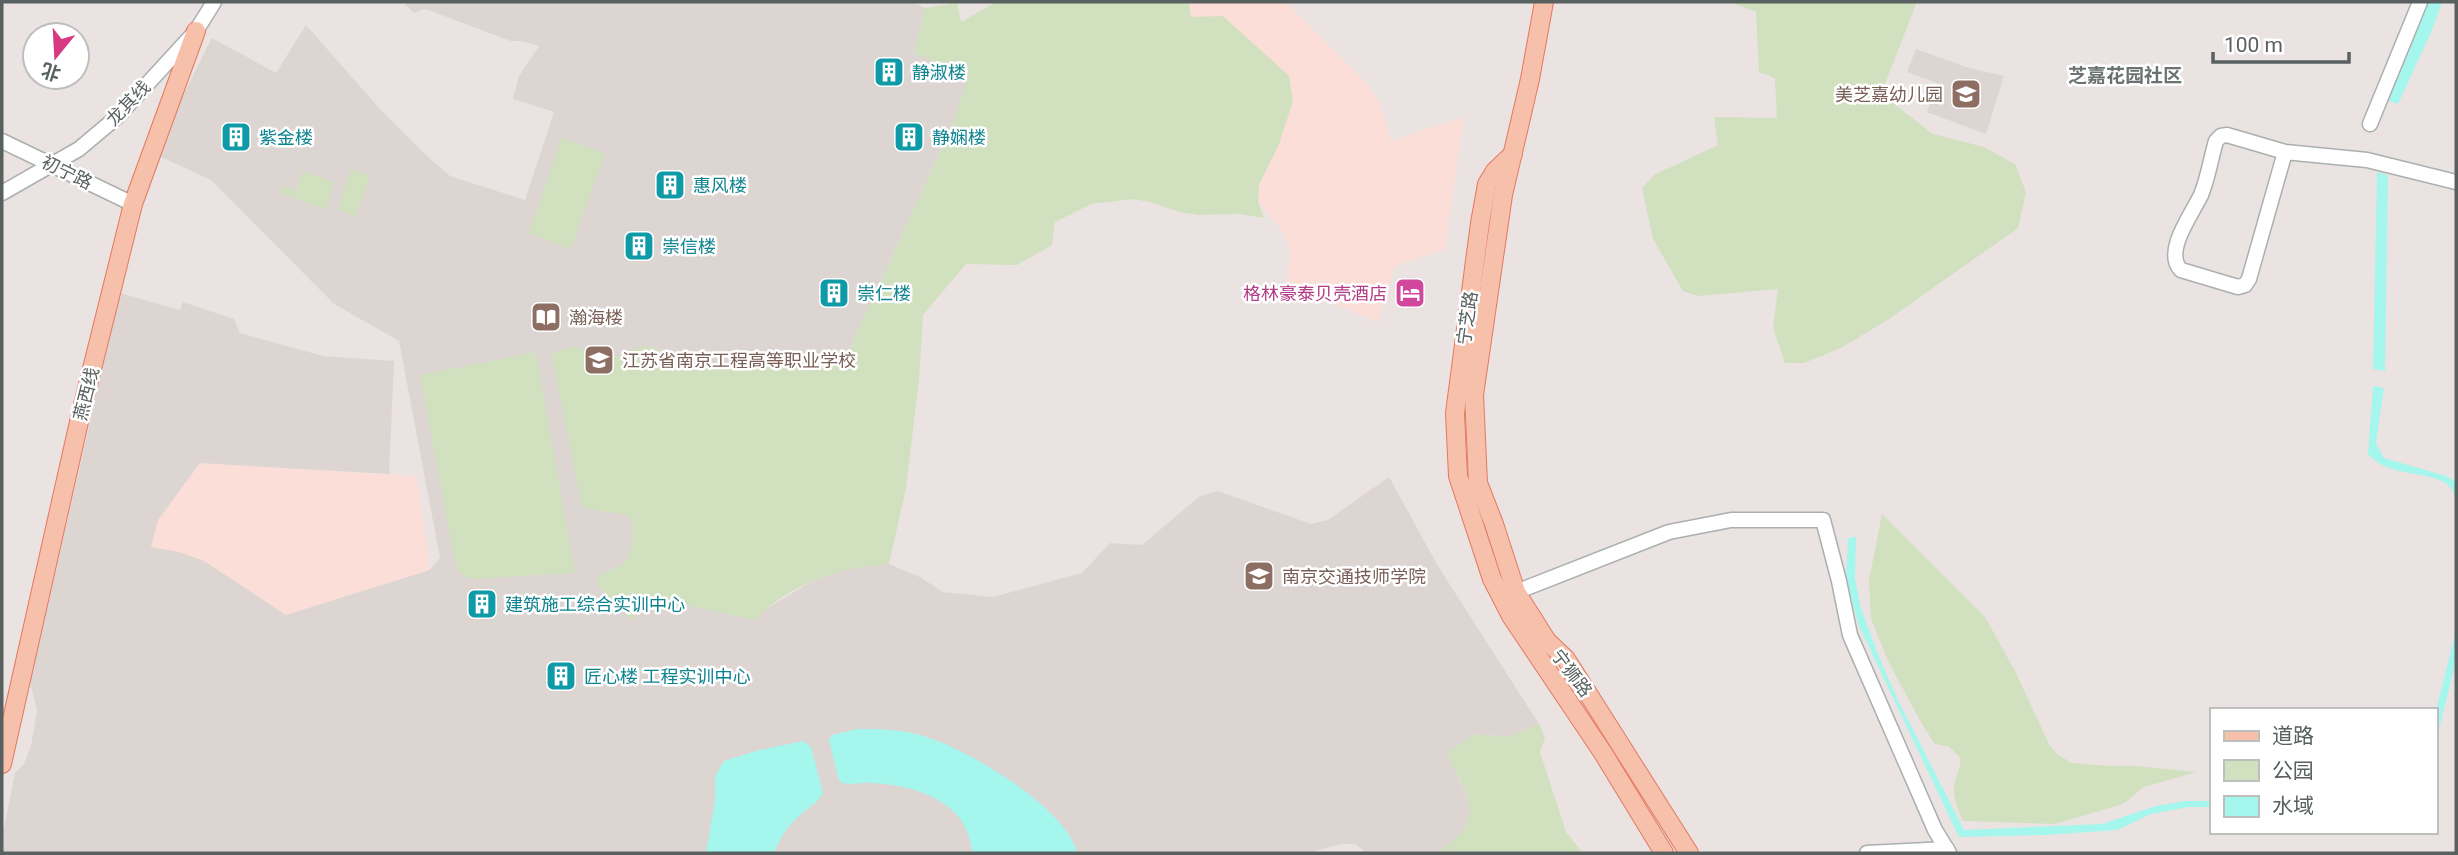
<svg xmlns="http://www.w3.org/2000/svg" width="2458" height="855" font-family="Roboto,'Noto Sans SC',sans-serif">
  <rect width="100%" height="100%" fill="#ebe3e1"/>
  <!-- commercial -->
  <g fill="#faded7">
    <polygon points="1189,2 1286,2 1366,83 1379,101 1391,141 1464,117 1445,249 1395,266 1377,322 1319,297 1285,286 1291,254 1283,232 1258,201 1259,185 1279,144 1191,18"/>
    <polygon points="200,463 417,476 430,570 286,615 204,561 150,547 158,520"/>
  </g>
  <!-- education -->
  <g fill="#ddd5d2">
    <polygon points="407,2 912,2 925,8 914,53 970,74 951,128 849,350 742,371 755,620 766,609 809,583 837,571 862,566 889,564 922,578 942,592 993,597 1082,573 1110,543 1142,545 1200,496 1218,491 1311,524 1328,520 1389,477 1438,566 1539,724 1508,737 1475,734 1447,753 1468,798 1471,812 1467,827 1450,844 1437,853 1367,853 1355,844 1341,844 1308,853 2,853 2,839 15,773 24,764 31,746 37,711 30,682 120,293 180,310 183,302 234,319 240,333 323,356 394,361 389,474 200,463 158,520 151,547 179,552 204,561 286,615 430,570 440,558 399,341 334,304 211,180 159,156 176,109 212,38 276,73 306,25 380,109 426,155 450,176 525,200 554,112 513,99 519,76 539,46 521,41 511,41 431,11 423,9 414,13 405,4"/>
    <polygon points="1916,49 1969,68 2004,76 1986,134 1927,112 1937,83 1907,72"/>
  </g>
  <!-- green -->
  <g fill="#d1e0bf">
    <path d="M996,2h193l2,15 32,-1 66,60 4,25 -14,43 -20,41 -1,16 6,17 -25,-4 -40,1 -20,-3 -28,-10 -19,-3 -41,5 -36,18 -3,23 -35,20 -51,-1 -43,51 -4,65 -13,108 -17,76c-49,3 -100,20 -134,56l-86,-18 -33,8 -5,11 -16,-20 -13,-10 -5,-7 1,-8c8,-6 15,-6 23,-11 10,-6 13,-28 12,-39l-6,-11 -45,-7 -30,-151 4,-6 17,-4 50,10 8,-7 14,-4 97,25 107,-21 102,-222 18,-53 -55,-22 11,-45 32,-5 4,19z"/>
    <polygon points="1730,2 1917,2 1881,94 1933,134 1984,147 2015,164 2026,192 2018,228 1889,319 1841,348 1804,363 1785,363 1773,328 1778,289 1698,296 1683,291 1653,239 1642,188 1654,175 1718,145 1714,117 1777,118 1775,78 1759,72 1756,12"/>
    <polygon points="562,138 605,154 571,249 528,233"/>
    <polygon points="351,170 370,176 356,217 338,210"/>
    <polygon points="303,171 334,182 325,209 279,193 282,186 296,191"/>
    <polygon points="536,352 575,573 470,579 459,572 455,563 420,375"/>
    <path d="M1882,514l103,103 30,54 34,73 9,11 14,8 37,3h26l62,6 -53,15 -21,17 -68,20 -92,-3c-5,-12 -10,-22 -9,-35 2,-12 7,-16 6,-29l-11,-10 -14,-3 -12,-18 -34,-63 -18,-44 -2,-39z"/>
    <path d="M1539,724l6,14 -5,14 26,80 17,21h-146c51,-36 33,-52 9,-100l29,-19 33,3z"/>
  </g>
  <!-- water -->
  <g fill="#a5f6ed">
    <polygon points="2427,2 2442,2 2432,30 2398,104 2387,100"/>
    <polygon points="2377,172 2388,175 2385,371 2373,369"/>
    <path d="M2373,386l11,2 -8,55 8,15 62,18 10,6v20c-1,-5 -2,-11 -6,-15 -16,-18 -62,-8 -82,-33z"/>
    <polygon points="1852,537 1856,537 1855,579 1861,608 1879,657 1898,700 1964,830 2102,824 2156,806 2185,801 2211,801 2211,807 2189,807 2151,814 2117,830 2046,835 1961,837 1958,835 1858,624 1846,577 1848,539"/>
    <polygon points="2456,631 2456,660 2435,746 2435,714"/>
    <path d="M857,729c20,0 39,0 59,5 45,10 151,73 161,119h-104c-3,-13 -7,-29 -17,-39 -21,-22 -56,-30 -85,-31 -11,-1 -22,4 -32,-2l-10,-41 3,-5z"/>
    <path d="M803,741l8,6 12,46c-6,11 -15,14 -24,23 -12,11 -19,22 -25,37h-68l9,-53v-24l9,-15 35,-11z"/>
  </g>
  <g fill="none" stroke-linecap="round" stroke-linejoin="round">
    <!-- minor casing -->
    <g stroke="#aaafb0" stroke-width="17">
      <g id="minor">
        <polyline points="2370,124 2420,2"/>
        <polyline points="2,141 133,204"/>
        <path d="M2285,152l-36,127 -4,6 -7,2 -57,-17c-18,-18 11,-56 20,-75 7,-17 10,-37 15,-54l5,-5 6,-1 58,17 82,8 89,22"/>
        <polyline points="2,193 79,149 117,117 196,31 214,2"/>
        <polyline points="1516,592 1669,532 1731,520 1823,520 1839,581 1850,635 1935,830 1949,853"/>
        <polyline points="1867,853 1947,849"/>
      </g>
    </g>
    <!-- major casing -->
    <g stroke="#e37862" stroke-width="20">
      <g id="major">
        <polyline points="1544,2 1530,79 1503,195 1474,395 1478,483 1494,524 1516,592 1547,641 1566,659 1689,853"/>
        <polyline points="1513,154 1495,171 1487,184 1480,223 1455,413 1458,476 1492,579 1511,616 1603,753 1664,853"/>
        <polyline points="2,764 81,413 133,204 196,31"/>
      </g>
    </g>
    <!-- minor -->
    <use href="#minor" stroke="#fff" stroke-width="14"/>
    <!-- major -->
    <use href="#major" stroke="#f6c0aa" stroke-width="18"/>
  </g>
  <!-- icons -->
  <defs>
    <g id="building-square" transform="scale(1.575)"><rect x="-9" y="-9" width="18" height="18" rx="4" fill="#0f9aa8" stroke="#fff"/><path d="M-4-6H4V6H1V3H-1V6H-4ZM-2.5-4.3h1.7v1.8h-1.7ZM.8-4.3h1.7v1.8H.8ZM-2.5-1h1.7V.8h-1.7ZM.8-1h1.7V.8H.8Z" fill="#fff"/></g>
    <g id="school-square" transform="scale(1.575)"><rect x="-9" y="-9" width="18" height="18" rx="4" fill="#8d6e63" stroke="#fff"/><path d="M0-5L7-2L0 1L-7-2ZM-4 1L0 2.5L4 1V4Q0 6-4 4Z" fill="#fff"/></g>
    <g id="hotel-square" transform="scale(1.575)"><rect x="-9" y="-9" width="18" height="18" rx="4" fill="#d1479c" stroke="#fff"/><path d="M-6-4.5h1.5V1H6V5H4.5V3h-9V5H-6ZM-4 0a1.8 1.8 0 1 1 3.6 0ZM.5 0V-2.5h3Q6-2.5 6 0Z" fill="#fff"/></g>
    <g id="library-square" transform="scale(1.575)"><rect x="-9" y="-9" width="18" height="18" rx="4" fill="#8d6e63" stroke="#fff"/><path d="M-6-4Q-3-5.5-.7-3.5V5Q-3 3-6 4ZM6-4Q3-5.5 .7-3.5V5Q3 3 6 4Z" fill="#fff"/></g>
    <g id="university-square" transform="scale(1.575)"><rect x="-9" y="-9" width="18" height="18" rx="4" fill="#8d6e63" stroke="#fff"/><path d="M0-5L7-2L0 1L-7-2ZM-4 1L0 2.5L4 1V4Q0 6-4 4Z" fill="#fff"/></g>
  </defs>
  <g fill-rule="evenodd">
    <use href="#building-square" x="889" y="72"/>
    <use href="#school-square" x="1966" y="94"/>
    <use href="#building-square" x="236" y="137"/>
    <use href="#building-square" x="909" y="137"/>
    <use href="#building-square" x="670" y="185"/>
    <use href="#building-square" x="639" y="246"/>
    <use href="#building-square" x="834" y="293"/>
    <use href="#hotel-square" x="1410" y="293"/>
    <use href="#library-square" x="546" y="317"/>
    <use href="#school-square" x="599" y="360"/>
    <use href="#university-square" x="1259" y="576"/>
    <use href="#building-square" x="482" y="604"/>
    <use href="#building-square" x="561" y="676"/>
  </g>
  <g text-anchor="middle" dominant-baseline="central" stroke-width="5" stroke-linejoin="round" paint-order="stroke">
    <!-- culture labels -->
    <g font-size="18" fill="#0d838f" stroke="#fff" text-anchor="start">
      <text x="912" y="72">静淑楼</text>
      <text x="259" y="137">紫金楼</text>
      <text x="932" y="137">静娴楼</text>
      <text x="693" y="185">惠风楼</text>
      <text x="662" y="246">崇信楼</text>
      <text x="857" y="293">崇仁楼</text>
      <text x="505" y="604">建筑施工综合实训中心</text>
      <text x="584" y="676">匠心楼 工程实训中心</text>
    </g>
    <!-- education labels -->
    <g font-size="18" fill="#785e54" stroke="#fff" text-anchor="start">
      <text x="1943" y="94" text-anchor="end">美芝嘉幼儿园</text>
      <text x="569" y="317">瀚海楼</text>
      <text x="622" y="360">江苏省南京工程高等职业学校</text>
      <text x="1282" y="576">南京交通技师学院</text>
    </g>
    <!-- street labels -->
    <g font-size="18" fill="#596060" stroke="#fff">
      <text transform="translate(128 103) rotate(-46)">龙其线</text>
      <text transform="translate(67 172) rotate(26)">初宁路</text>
      <text transform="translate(1467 318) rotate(-82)">宁芝路</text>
      <text transform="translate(86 394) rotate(-76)">燕西线</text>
      <text transform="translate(1572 673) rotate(53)">宁狮路</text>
    </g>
    <!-- hotel labels -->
    <g font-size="18" fill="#b23c85" stroke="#fff" text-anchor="end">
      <text x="1387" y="293">格林豪泰贝壳酒店</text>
    </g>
    <!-- neighbourhood labels -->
    <g font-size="19" font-weight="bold" fill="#6a7272" stroke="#fff">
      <text x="2125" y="75">芝嘉花园社区</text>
    </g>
  </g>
  <!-- border -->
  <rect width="2458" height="855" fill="none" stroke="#596060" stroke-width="7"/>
  <!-- legend -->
  <rect x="2210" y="708" width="228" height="126" fill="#ffffff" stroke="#bdbfbf" stroke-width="2"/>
  <rect x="2224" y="731" width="35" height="10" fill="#f6c0aa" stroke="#bdbfbf" stroke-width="2"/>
  <text x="2272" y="743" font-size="21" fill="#596060">道路</text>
  <rect x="2224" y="760" width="35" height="21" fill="#d1e0bf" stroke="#bdbfbf" stroke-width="2"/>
  <text x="2272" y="778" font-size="21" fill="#596060">公园</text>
  <rect x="2224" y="796" width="35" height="21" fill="#a5f6ed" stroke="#bdbfbf" stroke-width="2"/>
  <text x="2272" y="813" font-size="21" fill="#596060">水域</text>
  <!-- north arrow -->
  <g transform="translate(56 56) rotate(198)"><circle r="33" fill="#ffffff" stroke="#bdbfbf" stroke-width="2"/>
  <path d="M0-5L12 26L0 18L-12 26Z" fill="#d73a83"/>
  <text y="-10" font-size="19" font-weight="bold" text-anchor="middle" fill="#596060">北</text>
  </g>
  <!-- scale -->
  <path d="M2213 52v10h136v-10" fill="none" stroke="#596060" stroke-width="3.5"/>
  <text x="2224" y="52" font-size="21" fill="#596060" stroke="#ffffff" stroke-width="5" paint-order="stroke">100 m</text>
</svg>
